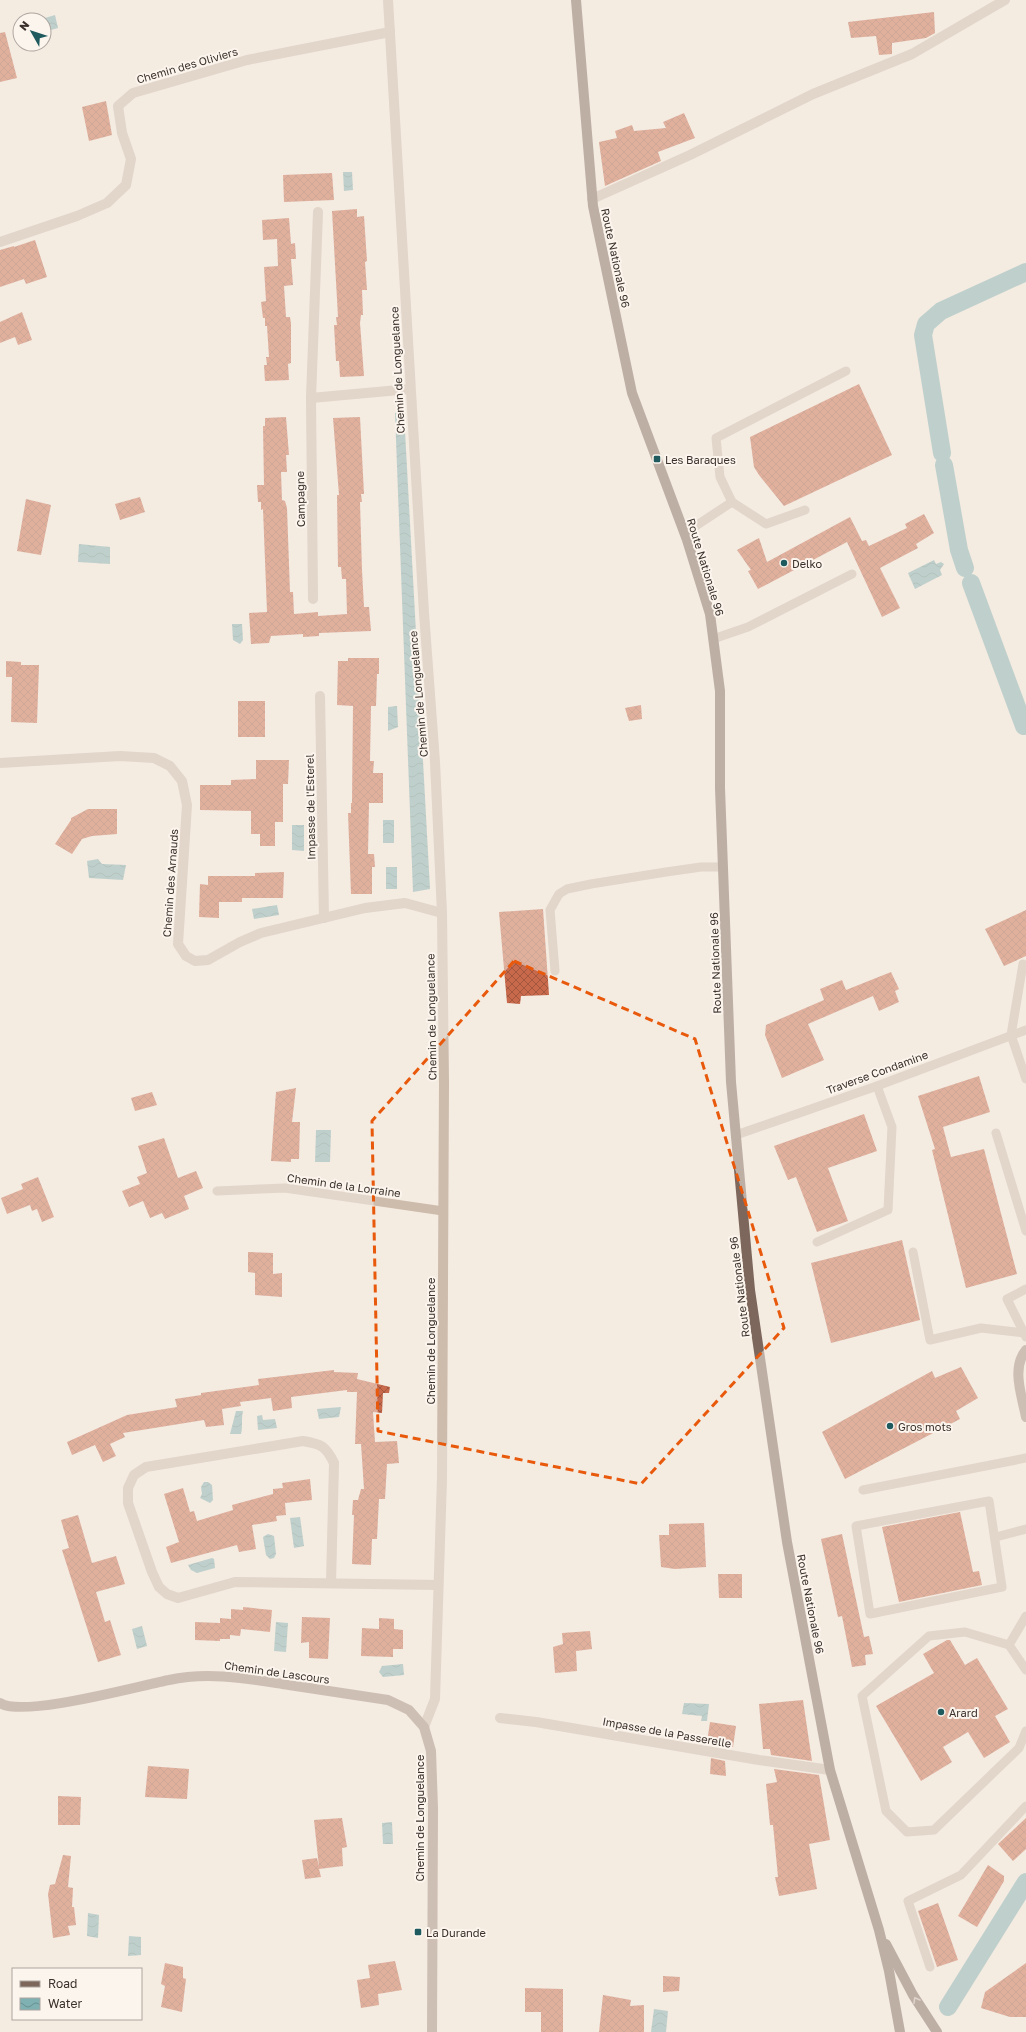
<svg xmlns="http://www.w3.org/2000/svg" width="1026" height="2032" font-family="'Golos Text',sans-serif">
  <defs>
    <pattern id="water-waves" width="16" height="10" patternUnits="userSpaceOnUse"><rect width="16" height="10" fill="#7fb0b2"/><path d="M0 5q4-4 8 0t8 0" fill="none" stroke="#699091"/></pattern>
    <pattern id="building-cross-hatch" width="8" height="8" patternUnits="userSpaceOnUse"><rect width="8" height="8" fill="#c8694b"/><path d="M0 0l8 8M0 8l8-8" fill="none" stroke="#a4573f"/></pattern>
  </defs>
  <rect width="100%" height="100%" fill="#f4ebe1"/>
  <!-- water -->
  <g fill="url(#water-waves)">
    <polygon points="55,15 58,28 44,32 44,20 38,20"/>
    <polygon points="343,172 352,172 353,190 344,191"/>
    <polygon points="395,413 404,413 430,889 413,892"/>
    <polygon points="79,544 110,547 110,564 78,562"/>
    <polygon points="934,560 936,564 941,562 944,564 940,570 942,575 915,589 908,573"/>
    <polygon points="232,624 242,624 243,640 240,644 233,640"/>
    <polygon points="397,706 398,727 388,731 388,707"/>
    <rect x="383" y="820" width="11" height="23"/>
    <polygon points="292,825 304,825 304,851 292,850"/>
    <polygon points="98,859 102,864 126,865 123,880 89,878 87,861"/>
    <rect x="386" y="867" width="11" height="22"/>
    <polygon points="277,905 279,915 254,919 252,909"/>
    <polygon points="316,1130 331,1130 330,1162 315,1162"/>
    <polygon points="341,1407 339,1417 319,1419 317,1409"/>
    <path d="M236,1411h7c-2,8 0,15 -2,23h-11z"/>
    <polygon points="262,1415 263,1420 275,1419 277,1428 258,1430 257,1416"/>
    <polygon points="204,1482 208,1482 212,1485 213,1500 210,1503 200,1498 202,1494 201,1487"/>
    <polygon points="300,1517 304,1546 294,1548 290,1518"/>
    <polygon points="268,1534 274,1536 276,1554 274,1558 270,1559 266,1555 263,1537"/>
    <polygon points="212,1558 214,1559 215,1568 197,1573 191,1570 188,1565"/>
    <polygon points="276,1622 288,1623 286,1652 274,1651"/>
    <polygon points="142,1626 147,1646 137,1649 132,1629"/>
    <polygon points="403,1664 404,1675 383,1677 379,1672 382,1666"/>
    <polygon points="684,1703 709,1704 707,1721 701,1721 702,1716 682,1714"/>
    <polygon points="392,1822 393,1844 383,1844 382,1823"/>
    <polygon points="88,1913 99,1915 98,1938 87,1936"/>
    <polygon points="129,1936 141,1937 141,1955 128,1956"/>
    <polygon points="654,2009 668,2011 666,2032 651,2032"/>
  </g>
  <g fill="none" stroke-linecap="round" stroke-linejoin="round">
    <!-- canal -->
    <g stroke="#7fb0b2" stroke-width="18">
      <polyline points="942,453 923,335 926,324 941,311 1026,272"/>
      <polyline points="944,465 959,550 965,568"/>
      <polyline points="971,583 1024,726"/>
      <polyline points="948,2007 1026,1882"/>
    </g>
  </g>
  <!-- building -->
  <g fill="url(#building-cross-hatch)">
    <polygon points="934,12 935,33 926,38 892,43 892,54 879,55 876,36 851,38 848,22"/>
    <polygon points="5,32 17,78 0,82 0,33"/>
    <polygon points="106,101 112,135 89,141 82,107"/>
    <polygon points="684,113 695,138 658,152 661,161 605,186 599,142 617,138 615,131 632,125 634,131 666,128 663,122"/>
    <polygon points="332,173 334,200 284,202 283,175"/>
    <polygon points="357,209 357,217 364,216 367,261 365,262 367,290 362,290 363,315 361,315 360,323 364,376 340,377 339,361 336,361 334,325 337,325 336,317 338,317 332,211"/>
    <polygon points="289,218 291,244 295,243 296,259 291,259 293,285 284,286 286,317 290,317 291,324 291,363 288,364 289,380 265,381 264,365 267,365 266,357 269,357 267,326 265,326 265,318 263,318 261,302 266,301 264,267 278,266 277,239 263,240 262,220"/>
    <polygon points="35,240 47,277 26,284 24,279 0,287 0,250 14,246 14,247"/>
    <polygon points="22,312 32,340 18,345 15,337 0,343 0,322"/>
    <polygon points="859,384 892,455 784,506 759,475 754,467 750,437"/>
    <polygon points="286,417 289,455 286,455 287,472 281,472 282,500 285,501 287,508 290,592 293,592 294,614 318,612 318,616 347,614 346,579 342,579 341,567 338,567 337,495 339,495 333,418 360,417 364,494 361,494 362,502 360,502 362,570 364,607 369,607 371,631 319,633 319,636 303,637 303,634 271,636 269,643 251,644 249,613 267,612 263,509 261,510 261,502 258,502 257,485 264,485 263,426 265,426 265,418"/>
    <polygon points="140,497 145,512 120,520 115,504"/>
    <polygon points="26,499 51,505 41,555 17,551"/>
    <polygon points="924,514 934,533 916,544 918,548 880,568 900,608 882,617 847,542 758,589 748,571 751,570 737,550 759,538 767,562 850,517 862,541 866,540 869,546 907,528 905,524"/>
    <polygon points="348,658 379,658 379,674 377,674 376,706 371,706 370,761 374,761 373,773 383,773 383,803 369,803 368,854 374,854 375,867 372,867 372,894 351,894 348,813 351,813 351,803 352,803 353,706 337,705 338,661 348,661"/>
    <polygon points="6,661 21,662 21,665 39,665 37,723 11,722 12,677 6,677"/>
    <rect x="238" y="701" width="27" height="36"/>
    <polygon points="641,705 642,719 629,721 625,708"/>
    <polygon points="256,760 289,760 288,784 283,784 283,822 275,822 275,846 260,846 260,834 251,834 251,811 200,810 200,785 231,785 231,780 256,779"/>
    <polygon points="88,809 117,809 117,834 92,836 82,839 72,854 55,844 71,820 71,818"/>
    <polygon points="284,872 283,898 242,898 242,902 219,902 219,918 199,917 200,884 208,885 208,876 255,876 255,873"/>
    <polygon points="543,909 549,995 521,996 520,1004 507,1003 499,912"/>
    <polygon points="1026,910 1026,956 1004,966 985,929"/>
    <polygon points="891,972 899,989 895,991 899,1002 879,1011 873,996 808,1024 824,1060 782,1078 765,1035 766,1025 824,1000 820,989 842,980 846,990"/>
    <polygon points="979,1076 990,1112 943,1127 951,1157 984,1149 1017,1274 966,1288 932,1150 935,1149 918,1096"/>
    <polygon points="296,1088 292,1122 300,1122 299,1159 291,1159 291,1162 271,1161 276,1092"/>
    <polygon points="152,1092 157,1105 135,1111 131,1098"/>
    <polygon points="864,1114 877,1151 828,1168 848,1221 817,1232 796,1177 788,1180 774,1146"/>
    <polygon points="164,1138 178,1178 196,1171 203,1188 184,1196 189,1209 165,1219 162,1213 150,1218 143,1201 129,1207 122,1191 140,1184 137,1177 147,1173 138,1146"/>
    <polygon points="38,1177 54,1217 42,1222 37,1209 32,1211 30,1205 7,1214 1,1198 23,1189 21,1184"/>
    <polygon points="902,1240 920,1320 831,1343 811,1263"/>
    <polygon points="248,1252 273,1253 273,1274 282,1273 282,1297 255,1295 255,1273 248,1272"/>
    <polygon points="961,1367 978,1398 956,1411 960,1419 845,1479 822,1432 932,1371 935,1378"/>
    <polygon points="334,1370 334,1372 358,1373 357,1379 390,1387 389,1393 383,1393 382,1413 373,1412 375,1442 397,1441 399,1463 387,1464 385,1499 379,1499 377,1539 372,1539 371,1565 352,1564 354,1515 352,1515 353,1500 358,1500 361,1489 364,1489 361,1444 355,1444 357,1392 347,1392 347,1390 291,1397 292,1408 273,1411 271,1398 240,1402 241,1406 222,1409 224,1425 206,1427 204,1420 123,1433 125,1437 110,1444 116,1456 103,1462 95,1445 72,1455 67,1442 127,1415 177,1407 175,1399 201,1395 201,1393 259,1385 258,1379"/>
    <polygon points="310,1479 312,1500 285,1503 286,1515 276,1516 277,1521 252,1525 256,1549 239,1552 237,1545 171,1563 166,1547 179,1542 164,1494 183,1488 190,1512 194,1511 197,1521 233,1510 232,1505 273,1494 273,1489 283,1488 282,1483"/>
    <polygon points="960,1512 973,1572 979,1571 982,1585 899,1602 882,1527"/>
    <polygon points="78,1515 92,1563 116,1556 125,1584 96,1592 105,1622 110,1620 121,1655 98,1662 62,1550 69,1548 61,1520"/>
    <polygon points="704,1523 706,1567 675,1569 661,1567 659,1535 669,1535 669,1524"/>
    <polygon points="842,1534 864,1637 869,1636 873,1654 865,1655 866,1665 852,1667 842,1616 838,1617 821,1539"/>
    <polygon points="718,1574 742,1574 742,1598 719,1598"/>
    <polygon points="243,1607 272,1610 270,1632 241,1629 240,1636 230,1635 230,1639 220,1639 220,1641 195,1640 195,1622 220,1623 220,1618 231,1619 231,1609 243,1610"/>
    <polygon points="302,1617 330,1618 328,1659 309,1658 309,1642 301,1643"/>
    <polygon points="379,1618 394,1619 394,1629 403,1630 403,1649 393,1649 393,1657 361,1656 362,1628 379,1629"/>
    <polygon points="590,1631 592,1649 576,1651 577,1671 555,1673 553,1647 563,1644 562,1633"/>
    <polygon points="947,1640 950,1640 965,1665 977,1658 1008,1709 995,1716 1010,1742 984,1758 968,1732 943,1747 952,1762 921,1781 876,1706 934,1673 923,1654"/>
    <polygon points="803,1700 812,1761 771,1755 770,1749 763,1749 759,1704"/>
    <polygon points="710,1722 736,1726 733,1747 725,1745 725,1748 711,1745 712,1743 707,1742"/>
    <polygon points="711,1758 725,1761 726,1776 710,1774"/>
    <polygon points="148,1766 189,1769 187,1799 145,1797"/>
    <polygon points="774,1769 819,1775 830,1840 809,1844 817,1889 779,1896 775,1877 778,1877 773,1825 770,1825 766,1784 777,1782"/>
    <polygon points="58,1796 81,1797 80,1825 58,1825"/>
    <polygon points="342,1818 347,1847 342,1848 343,1866 319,1869 321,1877 305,1879 302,1860 317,1858 319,1867 314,1820"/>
    <polygon points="1026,1818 1026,1849 1013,1861 998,1844"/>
    <polygon points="63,1855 71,1856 68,1887 73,1888 72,1907 74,1907 76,1925 68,1926 70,1935 53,1938 48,1894 50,1885 55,1884"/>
    <polygon points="988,1865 1004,1876 1004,1881 977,1927 958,1916"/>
    <polygon points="938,1903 958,1960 937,1967 918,1911"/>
    <polygon points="395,1961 402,1990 378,1994 379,2005 361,2008 357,1980 370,1978 368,1965"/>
    <polygon points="165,1963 183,1967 183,1978 186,1979 182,2012 161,2007 165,1986 161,1984"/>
    <polygon points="1026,1963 1026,2017 1010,2017 981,2008 985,1992"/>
    <polygon points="663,1976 680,1977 679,1991 663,1992"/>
    <polygon points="525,1988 563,1989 563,2032 541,2032 541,2012 525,2012"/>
    <polygon points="603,1995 631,2000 630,2006 644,2005 644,2032 599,2032"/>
  </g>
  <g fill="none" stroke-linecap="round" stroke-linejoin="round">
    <!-- lane -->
    <g stroke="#cdbbac" stroke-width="9">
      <polyline points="732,502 720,477 716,438 846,371"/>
      <polyline points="685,533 732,502 766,524 805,510"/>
      <polyline points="713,639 748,627 852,574"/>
      <polyline points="1023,964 1011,1035 1026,1079"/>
      <polyline points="555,971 550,910 559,894 567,889 591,884 666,872 701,867 723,867"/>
      <polyline points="996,1133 1026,1231"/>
      <polyline points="736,1135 877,1086 1026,1030"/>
      <polyline points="217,1191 285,1188 443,1211"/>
      <polyline points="817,1242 888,1210 892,1127 877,1086"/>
      <polyline points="913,1252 930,1340 981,1328 1024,1333"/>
      <polyline points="1026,1337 1007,1299 1026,1289"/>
      <polyline points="863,1490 1026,1458"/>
      <polygon points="989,1501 1002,1587 870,1614 856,1526"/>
      <polyline points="996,1537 1026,1529"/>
      <polyline points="1009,1645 1026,1616"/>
      <polyline points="1026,1670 1009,1645 965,1632 929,1636 862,1696 886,1811 907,1832 934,1830 1019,1748 1026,1731"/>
      <polyline points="930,1967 908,1901 961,1875 1026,1806"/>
    </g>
    <!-- street -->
    <g stroke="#cdbbac" stroke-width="10">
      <polyline points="388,0 424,613 435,762 442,913 444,1083 442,1478 435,1699 424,1727"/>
      <polyline points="592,199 690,155 813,94 912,54 1005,0"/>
      <polyline points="0,242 77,216 107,203 126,185 131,159 122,133 118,106 133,93 247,60 390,32"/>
      <polyline points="311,398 410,389"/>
      <polyline points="313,599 311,398 318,212"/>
      <polyline points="320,696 324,918"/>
      <polyline points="0,763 120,756 154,758 170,766 182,781 187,805 178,944 186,956 195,961 208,960 240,942 261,933 365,908 405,903 442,913"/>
      <path d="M331,1583l3,-120c-8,-17 -13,-19 -31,-22l-157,26 -12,8 -6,13v15l24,69 7,15 8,7 11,4 57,-16 203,3"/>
      <polyline points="500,1718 536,1722 759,1760 830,1770"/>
    </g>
    <!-- secondary -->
    <g stroke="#a18a7d" stroke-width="10">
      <path d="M1026,1350c-15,18 -4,46 0,67"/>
      <path d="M0,1703c23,15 138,-17 169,-23 40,-9 80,-1 120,5 33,5 66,10 99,15l21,10 15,17 7,24 2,57 -1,224"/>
    </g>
    <!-- primary -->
    <g stroke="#7d675c" stroke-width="10">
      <polyline points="576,0 593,206 632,393 687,540 710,614 720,691 720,788 731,1082 750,1290 787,1542 830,1770 879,1930 889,1971 900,2032"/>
      <polyline points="886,1944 913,1995 937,2032"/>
    </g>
  </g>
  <!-- one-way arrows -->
  <defs><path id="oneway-chevron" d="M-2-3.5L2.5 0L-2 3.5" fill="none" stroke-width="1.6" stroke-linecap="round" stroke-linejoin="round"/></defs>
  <use stroke="#c2b5ac" href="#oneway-chevron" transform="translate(916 2000) rotate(-120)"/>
  <!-- marked area -->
  <path d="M0 0H1026V2032H0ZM514,961l181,78 89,289 -143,156 -263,-53 -6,-310z" fill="#f4ebe1" fill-opacity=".55" fill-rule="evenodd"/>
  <path fill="none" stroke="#e8590c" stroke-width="3" stroke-dasharray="8 5" stroke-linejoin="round" d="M514,961l181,78 89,289 -143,156 -263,-53 -6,-310z"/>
  <!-- markers -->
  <g fill="#1f5a5e" stroke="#fbf5ee" stroke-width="1.5">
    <rect x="653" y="455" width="8" height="8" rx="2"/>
    <circle cx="784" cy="563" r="4"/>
    <circle cx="890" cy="1426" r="4"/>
    <circle cx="941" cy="1712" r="4"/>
    <rect x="414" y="1928" width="8" height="8" rx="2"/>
  </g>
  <g text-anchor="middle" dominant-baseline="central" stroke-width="4" stroke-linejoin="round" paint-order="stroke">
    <!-- street labels -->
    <g font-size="11" fill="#3b302b" stroke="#fbf5ee">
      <text transform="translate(187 65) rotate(-16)">Chemin des Oliviers</text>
      <text transform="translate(616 258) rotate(78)">Route Nationale 96</text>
      <text transform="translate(397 370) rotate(-93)">Chemin de Longuelance</text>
      <text transform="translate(300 499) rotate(-91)">Campagne</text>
      <text transform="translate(706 567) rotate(73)">Route Nationale 96</text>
      <text transform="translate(418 694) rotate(-95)">Chemin de Longuelance</text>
      <text transform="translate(310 807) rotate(-91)">Impasse de l'Esterel</text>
      <text transform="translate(170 883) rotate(-86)">Chemin des Arnauds</text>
      <text transform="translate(715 963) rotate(-92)">Route Nationale 96</text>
      <text transform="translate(431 1017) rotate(-91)">Chemin de Longuelance</text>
      <text transform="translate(877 1072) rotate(-20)">Traverse Condamine</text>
      <text transform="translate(344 1185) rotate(8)">Chemin de la Lorraine</text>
      <text transform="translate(739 1287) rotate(-97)">Route Nationale 96</text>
      <text transform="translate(430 1341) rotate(-90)">Chemin de Longuelance</text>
      <text transform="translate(811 1604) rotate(79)">Route Nationale 96</text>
      <text transform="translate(277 1672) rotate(8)">Chemin de Lascours</text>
      <text transform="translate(667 1732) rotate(10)">Impasse de la Passerelle</text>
      <text transform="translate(419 1818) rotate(-90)">Chemin de Longuelance</text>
    </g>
    <!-- poi labels -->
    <g font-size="11" fill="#3b302b" stroke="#fbf5ee" text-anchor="start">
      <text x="665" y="459">Les Baraques</text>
      <text x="792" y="563">Delko</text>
      <text x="898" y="1426">Gros mots</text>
      <text x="949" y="1712">Arard</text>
      <text x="426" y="1932">La Durande</text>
    </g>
  </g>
  <!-- legend -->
  <rect x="12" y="1968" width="130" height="52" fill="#fbf5ee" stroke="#aea6a0"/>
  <rect x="20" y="1981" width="20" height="6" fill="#7d675c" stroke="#aea6a0"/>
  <text x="48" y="1988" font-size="12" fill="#3b302b">Road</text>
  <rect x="20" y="1998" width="20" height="12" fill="url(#water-waves)" stroke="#aea6a0"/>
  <text x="48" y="2008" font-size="12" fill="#3b302b">Water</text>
  <!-- north arrow -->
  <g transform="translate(32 32) rotate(309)"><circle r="19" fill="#fbf5ee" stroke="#aea6a0"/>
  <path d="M0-3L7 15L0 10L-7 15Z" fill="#1f5a5e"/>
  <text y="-6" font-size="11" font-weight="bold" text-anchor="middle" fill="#3b302b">N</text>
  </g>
</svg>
